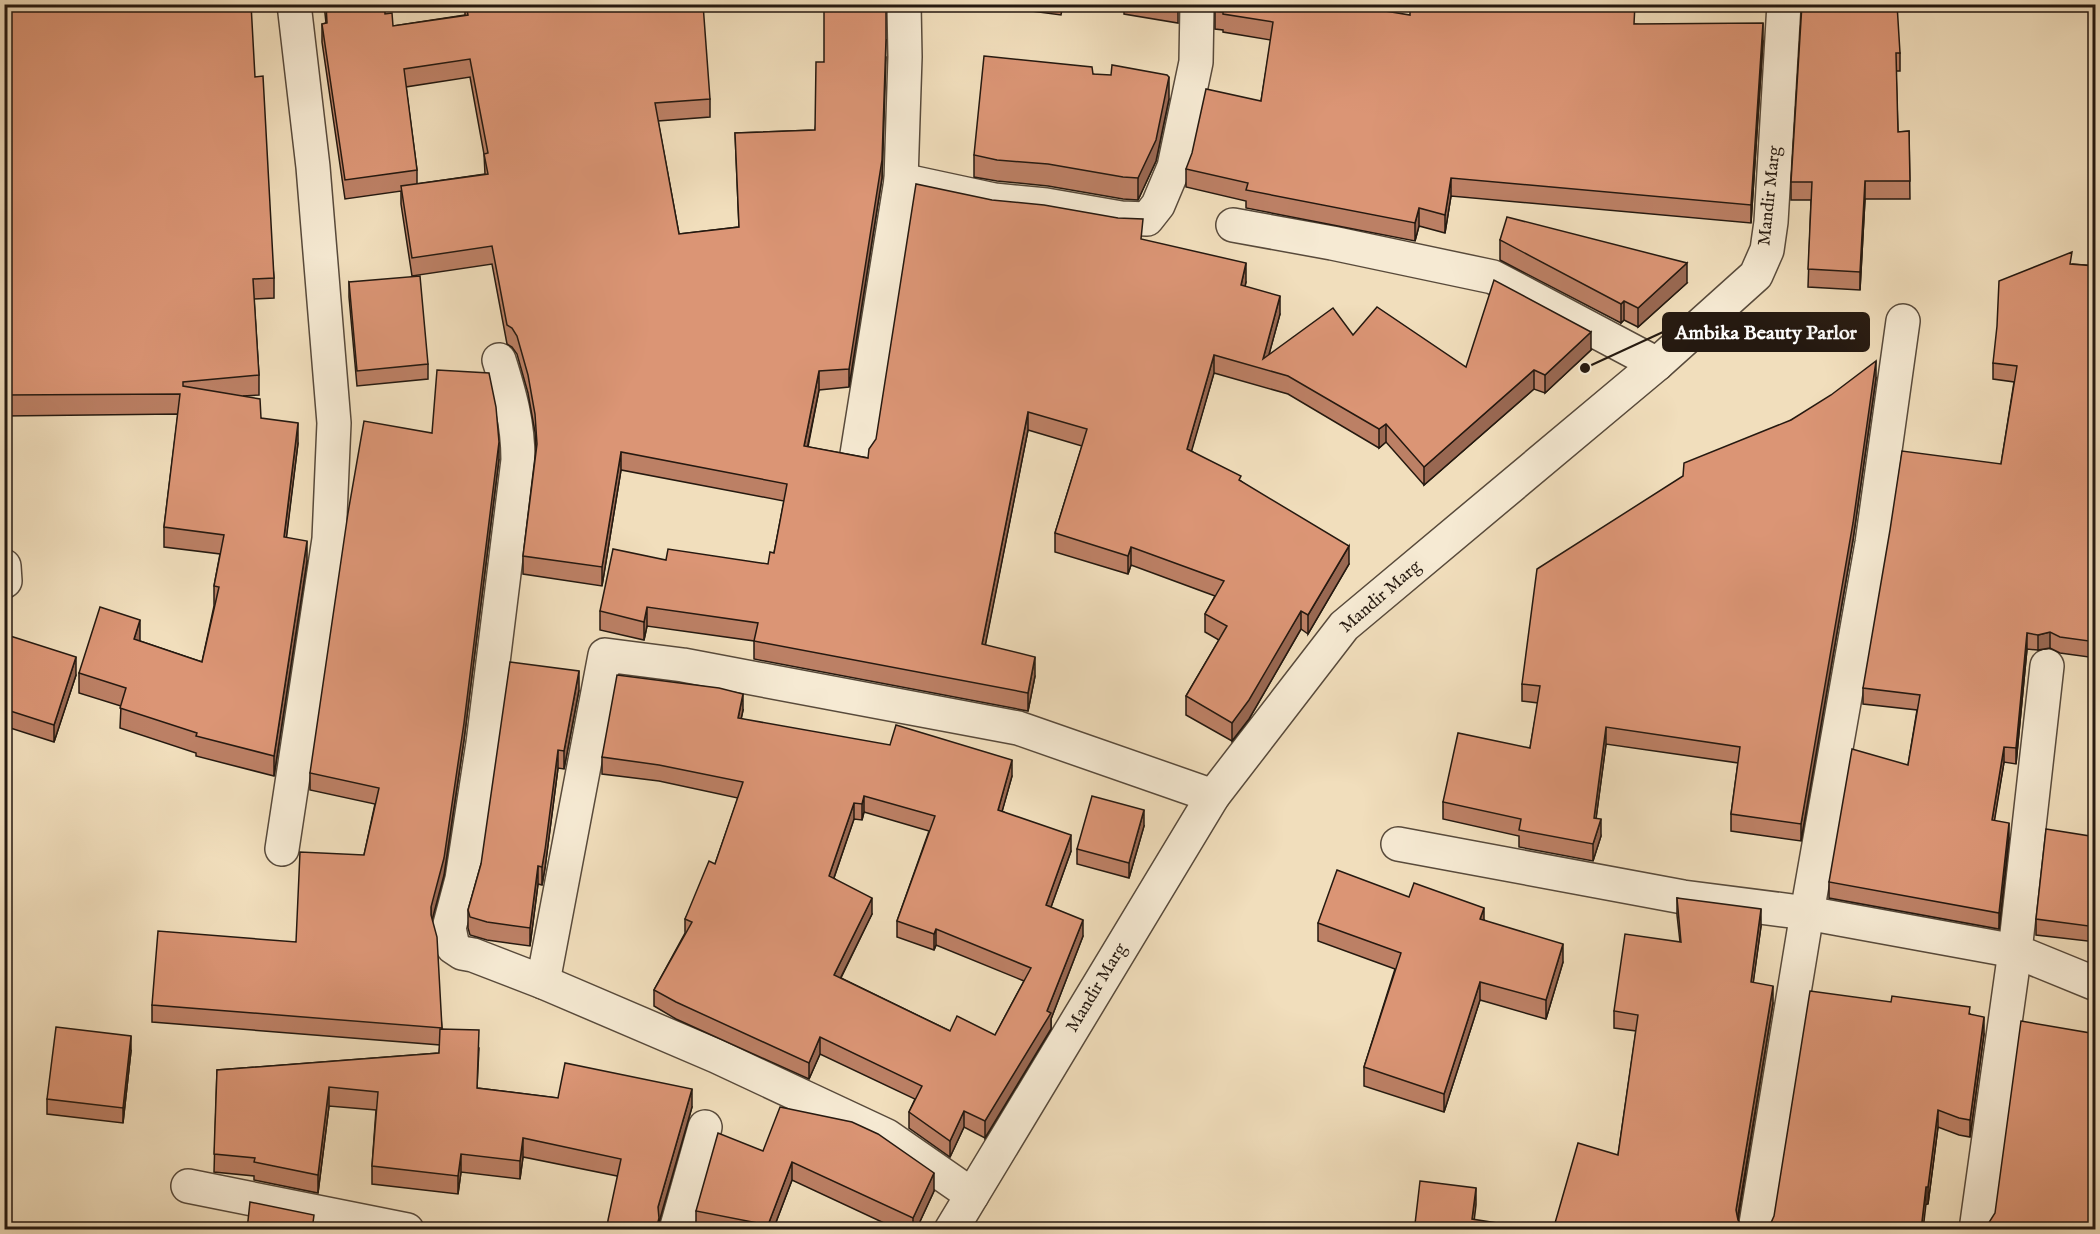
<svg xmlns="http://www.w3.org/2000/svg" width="2100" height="1234" font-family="'IM FELL English',serif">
  <rect width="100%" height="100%" fill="#f1debc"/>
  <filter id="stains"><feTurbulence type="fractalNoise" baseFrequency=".00333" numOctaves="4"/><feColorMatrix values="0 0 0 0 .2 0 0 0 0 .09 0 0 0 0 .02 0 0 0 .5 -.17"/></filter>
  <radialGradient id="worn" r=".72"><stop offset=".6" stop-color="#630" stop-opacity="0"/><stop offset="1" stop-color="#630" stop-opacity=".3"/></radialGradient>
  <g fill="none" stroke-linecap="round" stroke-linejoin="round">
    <!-- minor casing -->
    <g stroke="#584a3b" stroke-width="36">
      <g id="minor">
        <polyline points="901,180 994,200 1046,205 1121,218 1147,219 1158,205 1174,167 1196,62 1197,4"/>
        <polyline points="1233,225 1332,243 1493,277 1657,364"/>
        <path d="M499,360c11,35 19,63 19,100l-35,283 -21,136 -13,49 4,19 9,6 11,2 70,27 173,74 171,80 85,59"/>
        <polyline points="857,454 901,180 905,57 904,4"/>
        <polyline points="4,566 5,581"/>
        <polyline points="1398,844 1683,897 1807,913 2015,951 2096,984"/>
        <polyline points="282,849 329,539 334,423 313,167 294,4"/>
        <polyline points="543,982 605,655 683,665 1018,728 1213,796"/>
        <polyline points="188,1186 407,1230"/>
        <polyline points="676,1230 705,1127"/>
        <polyline points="951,1230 1213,796 1344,626 1657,364 1756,275 1767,250 1771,222 1784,4"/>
        <polyline points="1755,1230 1807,913 1872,543 1903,321"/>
        <polyline points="1976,1230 2015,951 2047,666"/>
      </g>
    </g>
    <!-- minor -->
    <use href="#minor" stroke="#f6ead3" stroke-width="33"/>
  </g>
  <!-- wall -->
  <g fill="#bc8065" stroke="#251910" stroke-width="1.5" fill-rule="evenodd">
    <polygon points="4,4 255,77 274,278 274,298 254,299 259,375 259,395 244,396 261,418 298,443 286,538 307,561 274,776 196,756 196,753 120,728 121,706 79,693 79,673 140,641 202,662 214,606 214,586 220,554 164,547 164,527 178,414 4,416"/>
    <path d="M324,4h60l1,10 8,12 72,-11v-11h167v3l4,2 74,90v18l-52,4 21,113 60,-7 -4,-94 80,-3 9,-68 62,-5 -4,121 -33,209 -30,3 -11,57 60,11 274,-218 104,42 -1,4 35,28 -11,40 84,-19 113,32 125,-17 -46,43 -11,-4 -110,96 -38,-43 -7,6 -91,-54 -74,-21 -23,78 50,30 108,83 -41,70 -7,-5 -52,90 -17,22 -46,-26v-19l33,-56 -14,-8v-18l10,-18 -84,-31 -3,9 -73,-22v-19l27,-87 -54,-16 -43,215 50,31 -7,35 -274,-52v-18l-107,-15 -3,14 -44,-10v-19l66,-51 102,4 6,-11 10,-52 -163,-31 -19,116 -79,-12v-18l13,-107 -1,-17 -7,-39 -11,-39 -5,-7 -5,-3 -15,-80 -80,12 -11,-72v-13l-56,8 -23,-157v-18l4,-1zM470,77l14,77 1,20 -68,10v-14l-11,-83z"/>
    <polygon points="980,4 1063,4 1061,15"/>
    <polygon points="1124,4 1178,4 1178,23 1124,14"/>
    <polygon points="1215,4 1410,15 1635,24 1763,41 1751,223 1451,196 1445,233 1419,226 1415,241 1246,208 1246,201 1186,187 1186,169 1261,101 1271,40 1223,32 1223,30 1215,29"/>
    <polygon points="1802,4 1900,53 1900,71 1896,71 1898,132 1909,131 1910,199 1865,199 1860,290 1808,287 1811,200 1791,200 1791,182"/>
    <polygon points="1093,74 1169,99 1156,161 1138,200 1123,199 1048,186 997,181 974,177 974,155"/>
    <polygon points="1500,240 1687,283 1638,327 1624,320 1621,323 1500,260"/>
    <polygon points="2072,264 2096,266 2096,658 2060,653 2050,648 2038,650 2027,649 2016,764 2004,762 1994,820 2009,838 1999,929 1829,898 1829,882 1908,765 1917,710 1863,704 1863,688 2001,464 2014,382 1993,379 1993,363"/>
    <polygon points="349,282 428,364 428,379 357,386 349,297"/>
    <polygon points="1876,378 1853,540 1801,841 1731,831 1731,814 1738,763 1606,744 1596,818 1601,836 1593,861 1519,847 1519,836 1443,819 1443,802 1530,748 1538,703 1522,701 1522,684 1791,420"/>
    <polygon points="499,459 464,740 444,875 432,919 442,1029 479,1048 477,1088 558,1098 692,1107 659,1222 659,1230 617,1176 523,1157 520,1179 461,1172 458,1194 372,1184 372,1166 376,1110 329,1106 318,1193 254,1180 254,1176 214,1172 217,1070 439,1053 440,1045 152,1022 152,1005 296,942 364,855 375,804 310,790 310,773"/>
    <polygon points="4,634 76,675 54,742 4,726"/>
    <polygon points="579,690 564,769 558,768 545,868 542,885 538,884 530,946 487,940 470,935 468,928 468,910 481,864"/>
    <path d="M743,710l-2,9 271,57 -10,35 69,40 -20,56 32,29 -32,83v10l-66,109 -21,-11 -14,30 -41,-29v-16l6,-13 -95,-45 -11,25 -133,-60 -22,-13v-16l31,-57v-14l30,-55 23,-66 -79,-17 -57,-7v-17zM864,812l65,19 -32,90v16l37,13 2,-5 88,36 -29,54 -45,-4 -109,-53 31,-64 -38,-36 20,-59 8,1z"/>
    <polygon points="4,805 11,805 10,877 4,877"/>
    <polygon points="1144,826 1129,878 1077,864 1077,849"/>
    <polygon points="2096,837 2096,942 2036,935 2036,919"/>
    <polygon points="1409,897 1484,920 1563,962 1546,1019 1480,1000 1444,1112 1364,1086 1364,1067 1395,969 1318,941 1318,923"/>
    <polygon points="1677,898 1761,926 1753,983 1773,1003 1738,1220 1618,1155 1636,1031 1614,1028 1614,1011 1680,942 1677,915"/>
    <polygon points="1970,1014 1984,1034 1970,1137 1959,1135 1938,1127 1928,1204 1770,1225"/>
    <polygon points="131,1051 123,1123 47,1114 47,1099"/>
    <polygon points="763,1151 934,1191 916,1230 899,1230 792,1180 773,1230 696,1229 696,1211"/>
  </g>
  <!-- shaded-wall -->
  <g fill="#996852" stroke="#251910" stroke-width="1.5">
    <polygon points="1763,23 1763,41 1751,223 1751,205"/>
    <polygon points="886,39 882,178 849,387 849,369"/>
    <polygon points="1169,77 1169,99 1156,161 1138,200 1138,178"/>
    <polygon points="1451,178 1451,196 1445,233 1445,215"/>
    <polygon points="1865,181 1865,199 1860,290 1860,272"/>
    <polygon points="1419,208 1419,226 1415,241 1415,223"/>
    <polygon points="1246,263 1246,282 1241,303 1241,285"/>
    <polygon points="1687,263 1687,283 1638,327 1638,308"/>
    <polygon points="1280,296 1280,314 1265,369 1263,359"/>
    <polygon points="1624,301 1624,320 1621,323 1621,304"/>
    <polygon points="1591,332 1591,350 1545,393 1545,375"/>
    <polygon points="1214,355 1214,373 1187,467 1187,449"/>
    <polygon points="1876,361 1876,378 1853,540 1801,841 1801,824"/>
    <polygon points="1534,370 1534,389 1424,485 1424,467"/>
    <polygon points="819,371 819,390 804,464 804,446"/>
    <polygon points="1028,412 1028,430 982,662 982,644"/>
    <polygon points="298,423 298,443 284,558 284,537"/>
    <polygon points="1386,424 1386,442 1379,448 1379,429"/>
    <polygon points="499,442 499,459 464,740 444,875 431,924 431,907"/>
    <polygon points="621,452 621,470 602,586 602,567"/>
    <polygon points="307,541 307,561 274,776 274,756"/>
    <polygon points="1349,546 1349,564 1308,634 1308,615"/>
    <polygon points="1131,547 1131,565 1128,574 1128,556"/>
    <polygon points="647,607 647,626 644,640 644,622"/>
    <polygon points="1301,611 1301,629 1249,719 1232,741 1232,723"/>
    <polygon points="140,620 140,640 134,659 134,639"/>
    <polygon points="2050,632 2050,648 2038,650 2038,635"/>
    <polygon points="2027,633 2027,649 2016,764 2016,748"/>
    <polygon points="76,657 76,675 54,742 54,725"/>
    <polygon points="1035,657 1035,676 1028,711 1028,693"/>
    <polygon points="579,671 579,690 564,769 564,751"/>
    <polygon points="743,694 743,710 738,734 738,718"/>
    <polygon points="1606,727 1606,744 1594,834 1594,818"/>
    <polygon points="2004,747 2004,762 1992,836 1992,820"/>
    <polygon points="558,750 558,768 545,868 542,885 542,867"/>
    <polygon points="1012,760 1012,776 998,826 998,810"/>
    <polygon points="864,796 864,812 862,820 862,804"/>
    <polygon points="854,803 854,819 829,892 829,876"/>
    <polygon points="1144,810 1144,826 1129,878 1129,863"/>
    <polygon points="1601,819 1601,836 1593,861 1593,844"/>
    <polygon points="2009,823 2009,838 1999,929 1999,913"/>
    <polygon points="1071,835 1071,851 1046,921 1046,905"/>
    <polygon points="538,866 538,884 530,946 530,928"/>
    <polygon points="872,898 872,914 834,991 834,975"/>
    <polygon points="1484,908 1484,926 1480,919"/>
    <polygon points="1761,909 1761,926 1751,999 1751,982"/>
    <polygon points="1083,920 1083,936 1051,1019 1051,1029 985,1138 985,1121 1047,1011"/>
    <polygon points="936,929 936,945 934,950 934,934"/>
    <polygon points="1563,944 1563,962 1546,1019 1546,1000"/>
    <polygon points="1480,982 1480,1000 1444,1112 1444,1094"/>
    <polygon points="1773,986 1773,1003 1736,1227 1736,1210"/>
    <polygon points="1984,1017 1984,1034 1970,1137 1970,1120"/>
    <polygon points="131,1036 131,1051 123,1123 123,1108"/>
    <polygon points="820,1037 820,1054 809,1079 809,1063"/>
    <polygon points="329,1087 329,1106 318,1193 318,1175"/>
    <polygon points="692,1089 692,1107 659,1222 659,1230 656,1230 658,1207"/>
    <polygon points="1938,1110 1938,1127 1928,1204 1928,1187"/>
    <polygon points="964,1111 964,1127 950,1157 950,1141"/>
    <polygon points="523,1138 523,1157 520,1179 520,1161"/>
    <polygon points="461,1154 461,1172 458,1194 458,1176"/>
    <polygon points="792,1162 792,1180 773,1230 768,1230 768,1225"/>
    <polygon points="934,1173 934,1191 916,1230 913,1230 913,1218"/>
    <polygon points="1926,1187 1926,1204 1923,1230 1921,1230"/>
    <polygon points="1476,1188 1476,1205 1473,1230 1472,1219"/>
  </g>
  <!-- building -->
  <g fill="#db9575" stroke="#251910" stroke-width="1.5" fill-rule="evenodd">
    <polygon points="4,4 251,4 255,77 263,76 274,278 253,279 259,375 183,382 183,386 260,399 261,418 298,423 284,537 307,541 274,756 196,736 197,733 120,708 126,688 79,673 100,607 140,620 134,639 202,662 219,587 214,586 224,535 164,527 180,394 4,395"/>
    <polygon points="326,4 384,4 385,14 392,13 393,26 468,15 466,4 632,4 632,7 635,7 636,9 703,4 710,99 655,103 679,234 739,227 735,133 815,130 816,62 824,62 824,4 886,4 886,39 882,160 849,369 819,371 804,446 868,458 869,449 876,439 916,184 992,200 1044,205 1118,218 1143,219 1141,239 1246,263 1241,285 1280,296 1263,359 1333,308 1353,335 1377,307 1466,367 1494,280 1591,332 1545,375 1534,370 1424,467 1386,424 1379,429 1288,376 1214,355 1187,449 1241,476 1239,480 1349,546 1308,615 1301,611 1249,700 1232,723 1186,696 1227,626 1205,614 1224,581 1131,547 1128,556 1055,533 1087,429 1028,412 982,644 1035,657 1028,693 754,641 758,623 647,607 644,622 600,611 613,549 666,560 668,549 768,564 770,552 774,553 787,484 621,452 602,567 523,556 537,444 535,414 528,375 517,336 512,328 507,325 492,246 412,258 401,186 488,174 484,154 488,153 470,59 404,69 417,170 345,180 322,24 327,23"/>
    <polygon points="1215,4 1343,4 1410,15 1410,6 1416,7 1416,4 1635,4 1634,24 1763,23 1751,205 1451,178 1445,215 1419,208 1415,223 1246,190 1248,183 1186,169 1192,153 1206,89 1261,101 1273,22 1223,14 1223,12 1215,11"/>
    <polygon points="1802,4 1897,4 1900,53 1896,53 1898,132 1909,131 1910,181 1865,181 1860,272 1808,269 1812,182 1791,182"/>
    <polygon points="984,56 1092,67 1093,74 1111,75 1112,65 1167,75 1169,77 1156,140 1138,178 1123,177 1048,164 997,160 974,155"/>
    <polygon points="1507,217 1687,263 1638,308 1624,301 1621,304 1500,240"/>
    <polygon points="2072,252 2070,264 2096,266 2096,642 2060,637 2050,632 2038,635 2027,633 2016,748 2004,747 1992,820 2009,823 1999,913 1829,882 1852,749 1908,765 1920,695 1863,688 1890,530 1902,451 2001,464 2017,366 1993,363 1997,326 1999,281"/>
    <polygon points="420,276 428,364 357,371 349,282"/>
    <polygon points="1876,361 1853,523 1801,824 1731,814 1740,747 1606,727 1594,818 1601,819 1593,844 1519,830 1521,819 1443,802 1458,733 1530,748 1540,686 1522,684 1537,569 1683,476 1684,463 1791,420 1831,395"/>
    <polygon points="437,370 489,373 496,407 499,442 464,723 444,858 431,907 431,915 437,937 442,1028 152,1005 158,931 296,942 300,852 364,855 379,788 310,773 348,513 364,421 432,433"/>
    <polygon points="4,634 76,657 54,725 4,709"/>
    <polygon points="510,662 579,671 564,751 558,750 545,850 542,867 538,866 530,928 487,922 470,917 468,910 481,864"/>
    <path d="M617,675l102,13 24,6 -5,24 152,27 6,-20 116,35 -14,50 73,25 -25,70 37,15 -36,91 4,2 -66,108 -21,-10 -14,30 -41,-29 13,-26 -102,-49 -11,26 -133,-61 -22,-12 38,-68 -7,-3 24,-58 6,3 28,-82 -84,-17 -57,-8zM864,796l71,20 -38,105 37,13 2,-5 95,39 -36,67 -38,-19 -7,15 -116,-56 38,-77 -43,-22 25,-73 8,1z"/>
    <polygon points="1092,796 1144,810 1129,863 1077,849"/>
    <polygon points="4,805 11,805 10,859 4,859"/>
    <polygon points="2046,829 2096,837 2096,927 2036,919"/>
    <polygon points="1337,870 1409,897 1414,883 1484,908 1480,919 1563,944 1546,1000 1480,982 1444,1094 1364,1067 1401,953 1318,923"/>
    <polygon points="1677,898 1761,909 1751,982 1773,986 1736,1210 1738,1220 1743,1227 1747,1230 1553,1230 1578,1143 1618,1155 1638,1015 1614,1011 1625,934 1681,942"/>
    <polygon points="1810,991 1891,1002 1892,996 1970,1007 1969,1014 1984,1017 1970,1120 1959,1118 1938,1110 1928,1187 1926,1187 1921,1230 1763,1230 1770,1225 1774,1216"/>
    <polygon points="2021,1021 2096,1034 2096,1230 1987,1230 1988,1224 1995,1213"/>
    <polygon points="56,1027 131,1036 123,1108 47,1099"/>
    <polygon points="440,1029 479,1030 477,1088 558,1098 565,1063 692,1089 658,1207 659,1218 656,1230 607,1230 608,1220 621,1159 523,1138 520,1161 461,1154 458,1176 372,1166 378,1092 329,1087 318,1175 254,1162 255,1158 214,1154 217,1070 439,1053"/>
    <polygon points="780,1107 852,1122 878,1134 934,1173 913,1218 792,1162 768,1225 696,1211 718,1133 763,1151"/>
    <polygon points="1420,1181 1476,1188 1472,1219 1541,1230 1409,1230 1410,1224 1415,1224"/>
    <polygon points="250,1202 314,1215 312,1230 247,1230"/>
    <polygon points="368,1225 398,1229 398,1230 367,1230"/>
  </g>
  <g text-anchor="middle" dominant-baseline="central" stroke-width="4.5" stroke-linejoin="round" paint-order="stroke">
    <!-- street labels -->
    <g font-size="18" fill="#251910" stroke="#f6ead3">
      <text transform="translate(1770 196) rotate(-84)">Mandir Marg</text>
      <text transform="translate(1381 597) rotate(-41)">Mandir Marg</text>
      <text transform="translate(1097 988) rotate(-59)">Mandir Marg</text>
    </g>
  </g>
  <!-- callouts -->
  <path fill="none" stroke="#251910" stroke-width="2" d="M1585 368L1663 332"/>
  <circle fill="#251910" stroke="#f6ead3" stroke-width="2" cx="1585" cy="368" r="6"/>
  <rect fill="#251910" stroke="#251910" stroke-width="2" x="1663" y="313" width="206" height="38" rx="6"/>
  <g font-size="20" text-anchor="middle" font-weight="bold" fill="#fff">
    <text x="1766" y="339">Ambika Beauty Parlor</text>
  </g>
  <!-- margin -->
  <rect width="2100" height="1234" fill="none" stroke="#f1debc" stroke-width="24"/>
  <rect x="6" y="6" width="2088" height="1222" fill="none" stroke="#251910" stroke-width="3"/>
  <rect x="12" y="12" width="2076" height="1210" fill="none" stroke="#251910" stroke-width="1.5"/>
  <rect width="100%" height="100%" filter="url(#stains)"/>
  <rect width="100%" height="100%" fill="url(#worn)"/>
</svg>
